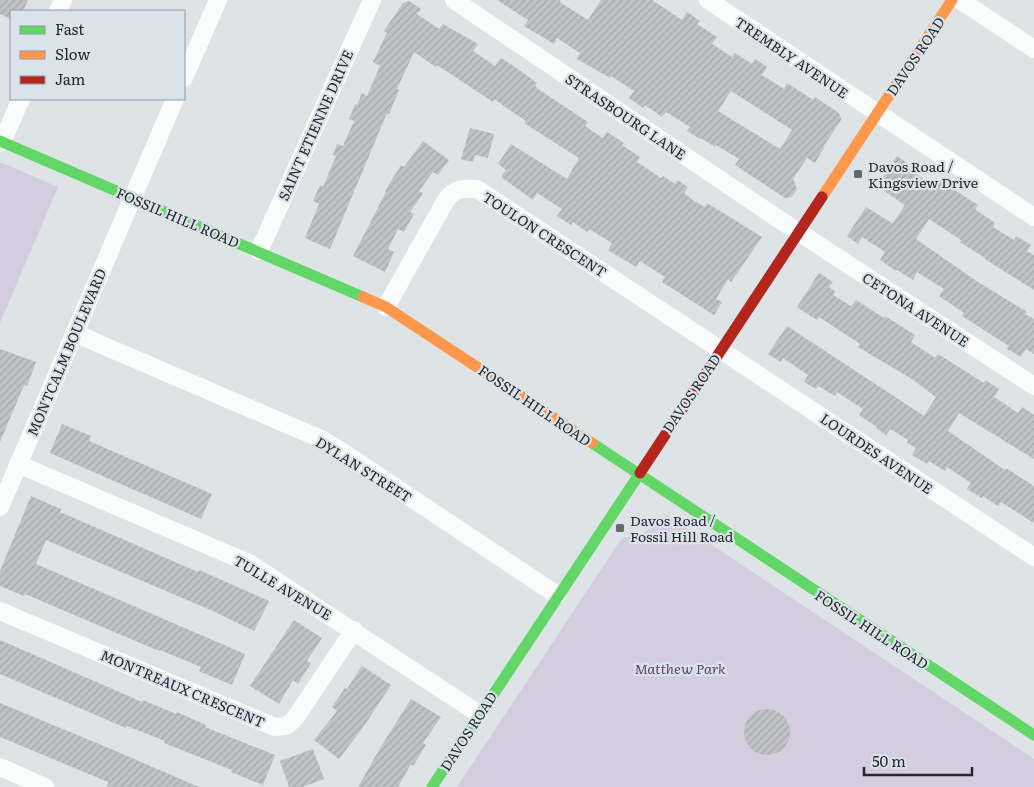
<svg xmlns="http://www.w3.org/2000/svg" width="1034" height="787" font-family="Literata,serif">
  <defs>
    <pattern id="building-hatch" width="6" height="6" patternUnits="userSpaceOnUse" patternTransform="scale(1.25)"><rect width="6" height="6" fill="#c0c2c5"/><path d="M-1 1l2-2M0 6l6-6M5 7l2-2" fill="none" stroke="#a5a7a9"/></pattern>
  </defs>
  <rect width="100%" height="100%" fill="#dee3e6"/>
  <!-- green -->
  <g fill="#d4cde0">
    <polygon points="0,162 58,187 0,323"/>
    <polygon points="667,515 1034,759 1034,787 457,787 622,538 641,535"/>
  </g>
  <!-- building -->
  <g fill="url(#building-hatch)" fill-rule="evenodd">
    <polygon points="0,0 28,0 23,11 11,11 11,19 0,14"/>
    <path d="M497,0h63v2l28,18 13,-20h51l30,20 5,-8 13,9 -3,3 20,13 -5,7 20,13 3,-4 17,11 3,-5 12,8 -5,8 22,14 3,-6 26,17 2,-3 24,16 2,7 -18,27 1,1 -9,15 -8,-5 -14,21 4,10 -5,8 -7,1 -50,-33 4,-6 -23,-14 -1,2 -14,-9 -1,1 -13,-8 3,-4 -24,-15 -4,5 -17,-12 -2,3 -14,-10 5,-7 -23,-15 -1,2 -33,-19 3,-6 -23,-15 -3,6 -30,-18 4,-6zM731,91l61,39 -12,19 -62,-38z"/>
    <polygon points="409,1 421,9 417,14 439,29 443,24 478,44 473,51 495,66 501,58 515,67 537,83 535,86 541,91 588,122 585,126 603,138 607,132 624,143 622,145 640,157 637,162 661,178 663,176 675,184 677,180 688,187 684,193 694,201 705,207 707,203 762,237 731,282 728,279 716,299 722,302 714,315 662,282 665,277 640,261 636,267 608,250 612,243 589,229 587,232 573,222 571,225 557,216 562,209 537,193 533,200 501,177 506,170 498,164 511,144 567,179 579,158 524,123 526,121 494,99 493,102 437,65 436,67 414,52 397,89 399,90 389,114 387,113 330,249 305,238 319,204 313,201 320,185 323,187 336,156 333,155 337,144 343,146 354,121 349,119 355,104 357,105 362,93 367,96 380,66 373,62 387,33 384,31 403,3"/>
    <polygon points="470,128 494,134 488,158 475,155 473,162 461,159"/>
    <polygon points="423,141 449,160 438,175 433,172 419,191 423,193 410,212 414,214 404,232 398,229 388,249 394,252 385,272 353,256 386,192 385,191 401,165 404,167"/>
    <polygon points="897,156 910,165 907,168 932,185 936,178 978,205 975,209 995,223 993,227 1014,240 1016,236 1031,245 1027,251 1034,255 1034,290 985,259 985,258 960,242 961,240 929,219 916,239 975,280 1027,312 1025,314 1034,319 1034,354 1026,349 1021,357 1007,349 1009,346 962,316 964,313 939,296 944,289 917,272 913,280 897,270 896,271 880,260 885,252 862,237 858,244 847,236 866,207 892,223 893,223 905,205 877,186"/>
    <polygon points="819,273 833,282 829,287 835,291 833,295 851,306 856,300 884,318 885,316 915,335 911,342 935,358 938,354 984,383 985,380 999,389 994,397 1018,413 1022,407 1034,415 1034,459 959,413 948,431 1005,470 1006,468 1034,486 1034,523 1001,502 998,506 983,496 982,498 967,489 971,483 947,467 945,471 929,461 927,464 912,455 916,448 907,443 908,440 890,429 886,435 876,428 877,427 859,415 863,409 837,392 835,396 818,386 816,389 804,382 808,375 783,358 781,362 768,354 787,326 924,416 936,397 912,379 858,347 860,344 819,317 817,320 798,308 797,307"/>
    <polygon points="0,349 36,362 27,386 24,385 0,442"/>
    <polygon points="62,424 91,436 89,441 212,494 201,519 50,453"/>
    <polygon points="31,496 61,509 60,512 198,572 199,570 269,601 254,631 213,611 46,540 36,564 245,654 232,685 199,671 201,667 160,650 159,651 25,594 24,596 0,586 0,571"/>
    <polygon points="294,620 322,638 307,661 311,663 298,684 293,680 279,704 250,686"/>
    <polygon points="0,640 142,702 143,700 176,714 177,712 206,725 205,727 275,755 263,785 231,772 232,770 164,743 165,741 127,726 126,728 0,674"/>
    <polygon points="362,666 391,685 364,726 339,759 314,740 337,711 332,707 345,688 347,689"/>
    <polygon points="411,699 441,717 423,743 426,745 413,766 411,764 398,787 358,787 379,750"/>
    <polygon points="0,703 111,749 199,787 107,787 108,782 0,737"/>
    <circle cx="767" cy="732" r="23"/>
    <polygon points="313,749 324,779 302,787 289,787 280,761"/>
  </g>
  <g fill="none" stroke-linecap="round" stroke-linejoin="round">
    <!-- street -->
    <g stroke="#fafbfb" stroke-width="18">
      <polyline points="454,0 774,216 1034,386"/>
      <polyline points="708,0 1034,217"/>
      <polyline points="960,0 1034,49"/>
      <polyline points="58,11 63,0"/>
      <polyline points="184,78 218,0"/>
      <polyline points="2,142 21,99"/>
      <polyline points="259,251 372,0"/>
      <path d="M386,307l60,-107c9,-12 17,-12 31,-11l557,368"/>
      <polyline points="74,333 321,439 341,451 557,595"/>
      <polyline points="18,464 249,563 479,714"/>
      <polyline points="0,507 175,99"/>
      <polyline points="0,611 275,727 287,726 296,717 354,630"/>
      <polyline points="0,767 45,787"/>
    </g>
    <!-- fast -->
    <g stroke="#63d668" stroke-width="11">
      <polyline points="0,141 363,297"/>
      <polyline points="592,443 1034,735"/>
      <polyline points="432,787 640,473"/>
    </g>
    <!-- slow -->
    <g stroke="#ff974d" stroke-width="11">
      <polyline points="822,197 952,0"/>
      <polyline points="363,297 386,307 592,443"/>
    </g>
    <!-- jam -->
    <polyline stroke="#b3261e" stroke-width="11" points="640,473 822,197"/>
  </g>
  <!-- markers -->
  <g fill="#66696c" stroke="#dbe3ea" stroke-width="2">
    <rect x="853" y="169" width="10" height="10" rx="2.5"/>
    <rect x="615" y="523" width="10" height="10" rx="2.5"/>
  </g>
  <g text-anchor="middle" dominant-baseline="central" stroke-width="4.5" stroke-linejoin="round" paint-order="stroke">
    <!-- street labels -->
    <g font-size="14" fill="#25282b" stroke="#dbe3ea">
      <text transform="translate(915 56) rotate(-56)">DAVOS ROAD</text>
      <text transform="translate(792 57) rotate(34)">TREMBLY AVENUE</text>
      <text transform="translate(626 116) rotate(34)">STRASBOURG LANE</text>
      <text transform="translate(315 125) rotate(-66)">SAINT ETIENNE DRIVE</text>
      <text transform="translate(178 217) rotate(23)">FOSSIL HILL ROAD</text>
      <text transform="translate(545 234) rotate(33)">TOULON CRESCENT</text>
      <text transform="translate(916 309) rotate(33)">CETONA AVENUE</text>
      <text transform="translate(66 352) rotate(-67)">MONTCALM BOULEVARD</text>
      <text transform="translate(691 393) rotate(-56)">DAVOS ROAD</text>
      <text transform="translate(535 405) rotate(34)">FOSSIL HILL ROAD</text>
      <text transform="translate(877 453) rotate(34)">LOURDES AVENUE</text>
      <text transform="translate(364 469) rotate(32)">DYLAN STREET</text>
      <text transform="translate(283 587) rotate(31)">TULLE AVENUE</text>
      <text transform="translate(872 629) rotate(33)">FOSSIL HILL ROAD</text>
      <text transform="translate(183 688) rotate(23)">MONTREAUX CRESCENT</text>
      <text transform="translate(468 731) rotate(-57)">DAVOS ROAD</text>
    </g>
    <!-- poi labels -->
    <g font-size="14" fill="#25282b" stroke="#dbe3ea" text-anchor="start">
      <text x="868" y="166">Davos Road /<tspan x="868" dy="16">Kingsview Drive</tspan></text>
      <text x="630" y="520">Davos Road /<tspan x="630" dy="16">Fossil Hill Road</tspan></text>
    </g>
    <!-- park labels -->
    <g font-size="14" font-style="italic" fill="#5c3e76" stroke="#dbe3ea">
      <text x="680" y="668">Matthew Park</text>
    </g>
  </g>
  <!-- legend -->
  <rect x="10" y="10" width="175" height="90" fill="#dbe3ea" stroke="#92989e"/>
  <rect x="20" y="26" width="25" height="8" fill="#63d668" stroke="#92989e"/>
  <text x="55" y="35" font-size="15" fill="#25282b">Fast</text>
  <rect x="20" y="51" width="25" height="8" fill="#ff974d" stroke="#92989e"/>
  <text x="55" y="60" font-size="15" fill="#25282b">Slow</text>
  <rect x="20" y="76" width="25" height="8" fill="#b3261e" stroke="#92989e"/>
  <text x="55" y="85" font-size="15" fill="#25282b">Jam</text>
  <!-- scale -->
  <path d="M864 767v8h108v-8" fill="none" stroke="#25282b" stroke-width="2.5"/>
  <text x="872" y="767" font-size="15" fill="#25282b" stroke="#dbe3ea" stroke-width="4" paint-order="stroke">50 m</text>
</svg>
